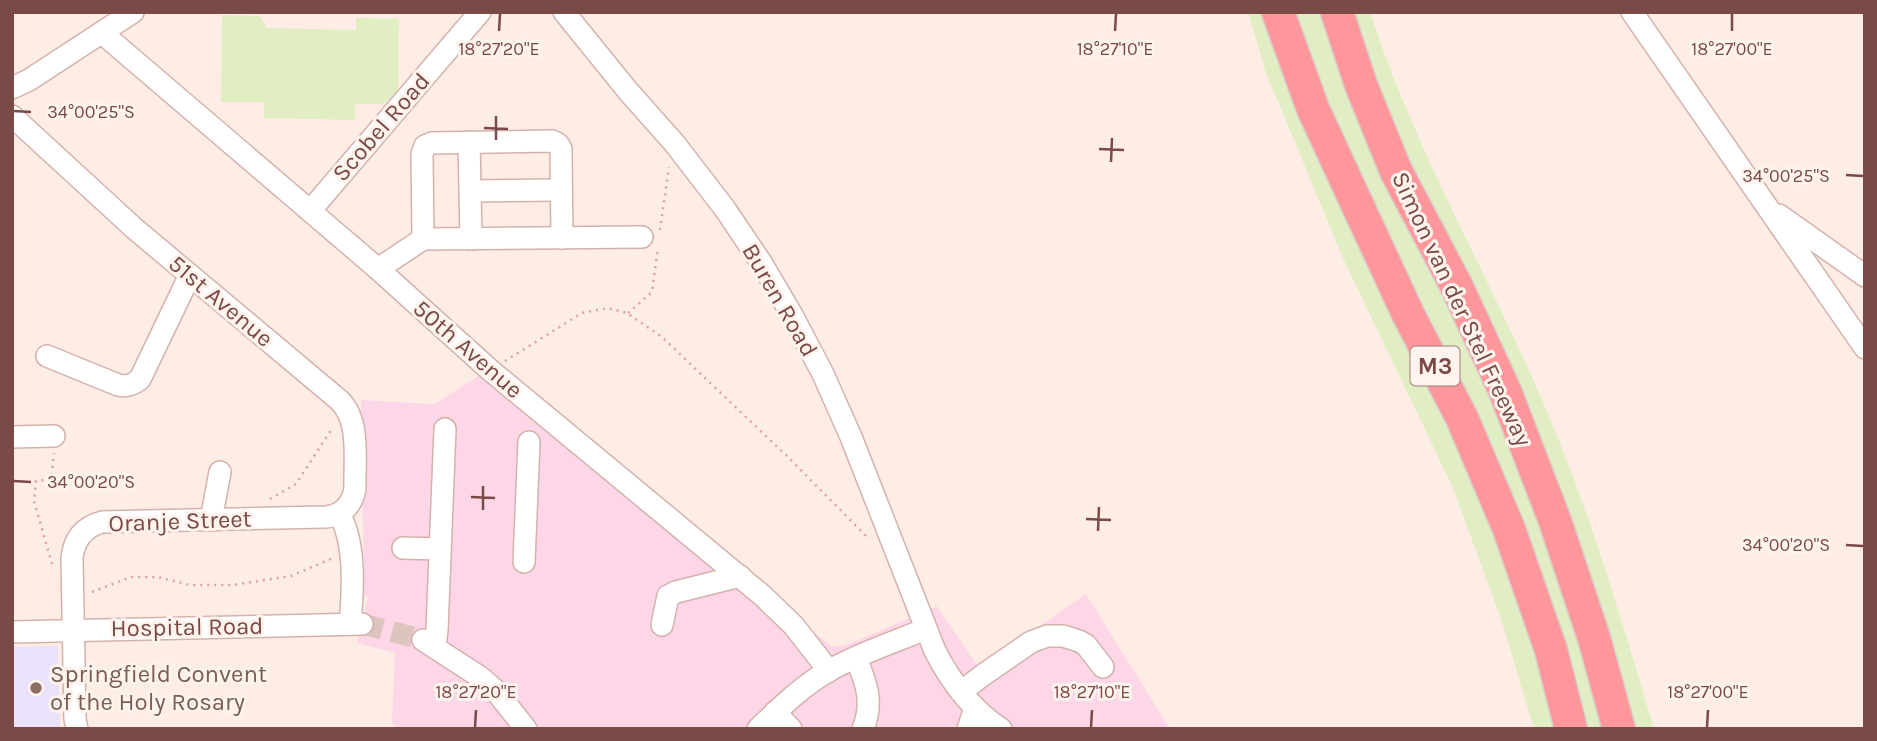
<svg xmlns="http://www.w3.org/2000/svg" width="1877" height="741" font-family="Karla,sans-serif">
  <rect width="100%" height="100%" fill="#feede5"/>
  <!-- education -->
  <polygon fill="#eae2fb" points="58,646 60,729 12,729 12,647"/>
  <!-- medical -->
  <polygon fill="#fdd7e7" points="485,372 722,556 832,647 849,644 937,606 979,668 1086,594 1170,729 396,729 392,722 395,653 357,643 368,597 364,595 361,400 435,404"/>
  <!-- green -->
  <g fill="#e1edc2">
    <path d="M1248,12h122c48,148 130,282 188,426 38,95 67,193 96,291h-120l-32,-107 -49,-134 -111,-232 -77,-186z"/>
    <polygon points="222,15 259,16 265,24 266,28 356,30 356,18 399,19 398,91 384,104 355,104 355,120 264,118 264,102 221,102"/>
  </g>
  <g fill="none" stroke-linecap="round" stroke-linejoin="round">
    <!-- minor-tunnel -->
    <polyline stroke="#ddc4be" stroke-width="21" stroke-dasharray="21 10" stroke-linecap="butt" points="362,624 421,639"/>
    <!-- minor casing -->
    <g stroke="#d4b2ac" stroke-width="24">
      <g id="minor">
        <path d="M564,12l64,79 47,53 50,65 37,55 30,51 31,59 28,63 84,214c16,31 37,59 66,78"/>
        <polyline points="1632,12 1865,348"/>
        <polyline points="102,33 378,269 490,370 763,596 794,626 829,671"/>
        <polyline points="12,88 29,80 133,12"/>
        <path d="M12,116l123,113 204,171c22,20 15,61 16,89 -3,16 -13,27 -30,28l-223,5c-18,5 -28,17 -30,36l3,161 2,10"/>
        <polyline points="469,142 471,239"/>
        <polyline points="470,191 561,190"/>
        <polyline points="310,211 480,12"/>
        <polyline points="1779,215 1865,276"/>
        <polyline points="423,239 422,154 425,146 432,143 552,141 558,144 561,149 562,238"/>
        <polyline points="378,269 423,239 642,237"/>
        <path d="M47,356l71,29c9,2 15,0 22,-6l50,-104"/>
        <polyline points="12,437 54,436"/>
        <path d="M339,514c17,28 14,77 11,110"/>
        <polyline points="211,520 220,472"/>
        <polyline points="403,548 440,549"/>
        <polyline points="524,562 529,442"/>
        <polyline points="662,625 668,596 676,592 740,576"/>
        <polyline points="12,632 362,624"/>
        <polyline points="423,640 480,677 495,690 526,729"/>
        <polyline points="435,647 437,630 445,429"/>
        <path d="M856,658c10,24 18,44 7,71"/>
        <polyline points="961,692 983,675 1031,642 1047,636 1063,636 1079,641 1086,645 1103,667"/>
        <polyline points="775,712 791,729"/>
        <path d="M758,729c22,-21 45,-44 72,-59 30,-17 64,-28 96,-41"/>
        <polyline points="968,729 975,708"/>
      </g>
    </g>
    <!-- highway casing -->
    <g stroke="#dacccb" stroke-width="35">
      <g id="highway">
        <polyline points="1278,12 1313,109 1408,314 1462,418 1509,529 1551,650 1571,729"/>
        <polyline points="1337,12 1361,85 1396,171 1457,287 1505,391 1555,521 1594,638 1619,729"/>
      </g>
    </g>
    <!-- path -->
    <g stroke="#dca29d" stroke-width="2.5" stroke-dasharray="2 5" stroke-linecap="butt">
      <polyline points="660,230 669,167"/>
      <polyline points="628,313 652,292 658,247"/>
      <polyline points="505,361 582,313 608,308 627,313 662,337 790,459 868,538 870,538"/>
      <polyline points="270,499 296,484 333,427"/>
      <polyline points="52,564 34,501 36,481 51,479 54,453"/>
      <polyline points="92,592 131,577 157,577 190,585 233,585 291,576 333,558"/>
    </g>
    <!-- minor -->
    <use href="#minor" stroke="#fff" stroke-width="21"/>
    <!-- highway -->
    <use href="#highway" stroke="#fd979b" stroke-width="32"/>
  </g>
  <!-- ticks -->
  <path fill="none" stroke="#7a4a47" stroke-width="2.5" d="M499,31l1,-17M1115,31l1,-17M1732,31v-17M14,111l17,1M484,128l24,1M496,140v-24M1099,149l25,1M1111,162l1,-24M1846,175l17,1M14,481l17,1M471,497l24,1M483,510v-24M1086,519l25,1M1098,531l1,-24M1846,545l17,1M475,727l1,-17M1091,727l1,-17M1707,727l1,-17"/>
  <!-- markers -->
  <circle fill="#8d6e63" stroke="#fff3ed" stroke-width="2.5" cx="36" cy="688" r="7"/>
  <g text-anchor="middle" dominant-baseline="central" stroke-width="6" stroke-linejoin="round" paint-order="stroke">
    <!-- shield labels -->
    <rect fill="#fff3ed" stroke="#a27d79" stroke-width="2" x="1410.5" y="346.5" width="49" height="39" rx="5"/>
    <g font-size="23" font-weight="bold" fill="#7a4a47">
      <text x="1435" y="366">M3</text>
    </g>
    <!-- street labels -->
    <g font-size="24" fill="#7a4a47" stroke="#fff3ed">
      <text transform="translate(381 127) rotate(-49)">Scobel Road</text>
      <text transform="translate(780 300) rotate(60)">Buren Road</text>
      <text transform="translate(221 301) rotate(40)">51st Avenue</text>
      <text transform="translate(1462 309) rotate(65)">Simon van der Stel Freeway</text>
      <text transform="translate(468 349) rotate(41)">50th Avenue</text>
      <text transform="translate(180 521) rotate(-2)">Oranje Street</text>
      <text transform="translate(187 627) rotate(-1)">Hospital Road</text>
    </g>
    <!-- education labels -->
    <g font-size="24" fill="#785e54" stroke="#fff3ed" text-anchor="start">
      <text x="50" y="674">Springfield Convent<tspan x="50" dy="28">of the Holy Rosary</tspan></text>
    </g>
  </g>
  <g font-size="18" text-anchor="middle" fill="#7a4a47" stroke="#fff3ed" stroke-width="6" stroke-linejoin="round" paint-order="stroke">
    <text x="499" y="55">18°27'20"E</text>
    <text x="1115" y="55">18°27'10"E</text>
    <text x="1732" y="55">18°27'00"E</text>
    <text x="91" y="118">34°00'25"S</text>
    <text x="1786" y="182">34°00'25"S</text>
    <text x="91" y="488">34°00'20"S</text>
    <text x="1786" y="551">34°00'20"S</text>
    <text x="476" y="698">18°27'20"E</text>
    <text x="1092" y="698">18°27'10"E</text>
    <text x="1708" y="698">18°27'00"E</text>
  </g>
  <!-- border -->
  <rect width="1877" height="741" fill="none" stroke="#7a4a47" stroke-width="28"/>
</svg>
